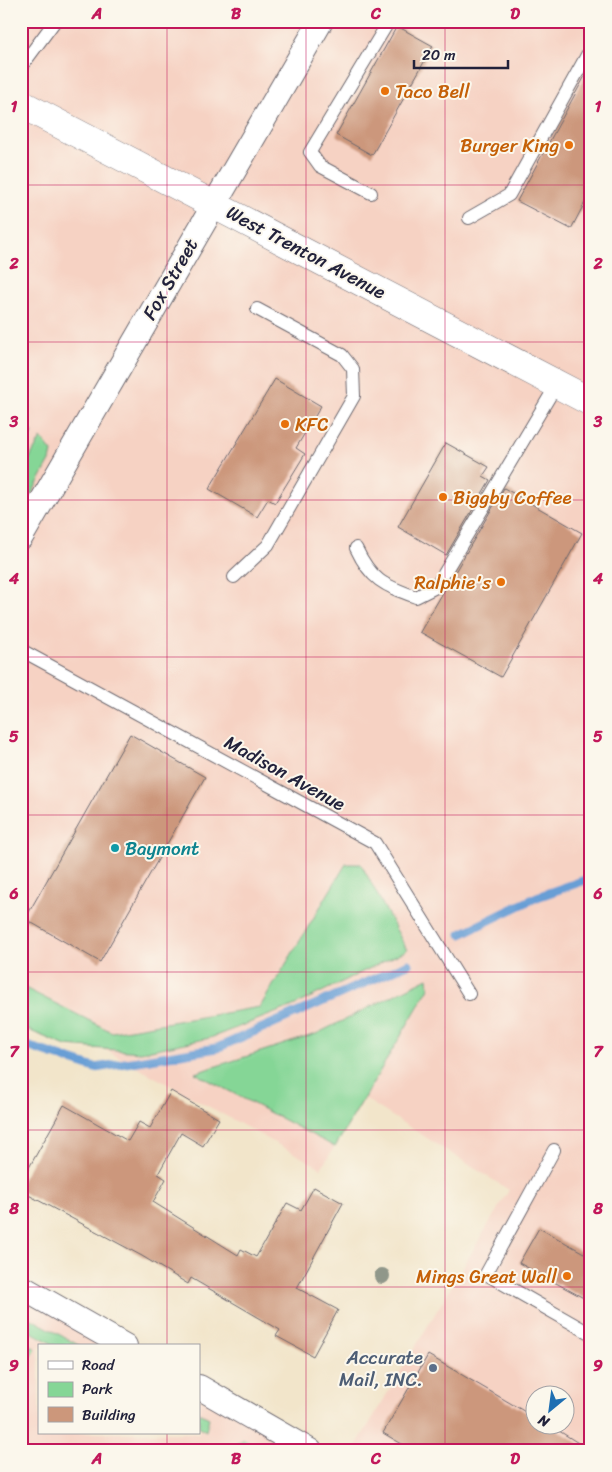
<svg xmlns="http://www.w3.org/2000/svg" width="612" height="1472" font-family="Sriracha,sans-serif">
  <rect width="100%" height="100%" fill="#fbf7ec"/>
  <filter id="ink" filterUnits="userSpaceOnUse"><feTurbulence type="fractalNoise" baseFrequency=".02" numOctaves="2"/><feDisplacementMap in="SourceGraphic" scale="10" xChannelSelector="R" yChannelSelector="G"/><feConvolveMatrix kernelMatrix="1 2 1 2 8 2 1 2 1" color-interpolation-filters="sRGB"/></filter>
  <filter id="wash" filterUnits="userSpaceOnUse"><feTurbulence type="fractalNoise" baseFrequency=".0096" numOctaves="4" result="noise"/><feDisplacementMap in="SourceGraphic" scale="20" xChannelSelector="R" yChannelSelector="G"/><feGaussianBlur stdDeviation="1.12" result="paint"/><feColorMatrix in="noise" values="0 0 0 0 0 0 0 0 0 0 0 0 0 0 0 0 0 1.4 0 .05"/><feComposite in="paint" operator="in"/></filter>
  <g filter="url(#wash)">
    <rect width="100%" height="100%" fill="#f2e5ca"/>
    <!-- built -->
    <g fill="#f6d2c3" fill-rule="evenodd">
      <path d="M21,21h570v1430h-238l156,-261 -144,-91 -44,69 -300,-164zM534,1394h30v30h-30z"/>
      <polygon points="21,1287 125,1346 39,1346 39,1433 199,1433 199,1388 309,1451 21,1451"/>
    </g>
    <!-- green -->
    <g fill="#85d696" stroke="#547c68">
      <polygon points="21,427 33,433 21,455"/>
      <polygon points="41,438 52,452 50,461 21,513 21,473"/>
      <polygon points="346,864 361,864 407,950 293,1006 210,1038 141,1052 66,1046 21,1027 21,986 112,1032 260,1007"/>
      <polygon points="428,978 429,988 335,1147 195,1073 316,1034"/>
      <polygon points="21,1313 80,1346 56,1346 21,1326"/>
      <polygon points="21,1340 36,1349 21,1374"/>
      <polygon points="199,1413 209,1418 206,1431 199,1427"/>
      <polygon points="244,1439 265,1451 242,1451 233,1446"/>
    </g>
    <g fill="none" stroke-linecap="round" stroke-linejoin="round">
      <!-- stream -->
      <g stroke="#689ed5" stroke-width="9">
        <polyline points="461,934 537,897 591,878"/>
        <polyline points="21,1044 95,1068 217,1048 408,964"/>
      </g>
    </g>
    <g id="blocks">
      <!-- building -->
      <g fill="#cc977b">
        <polygon points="397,26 433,46 372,155 336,135"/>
        <polygon points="591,65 591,191 571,229 517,201"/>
        <polygon points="275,379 321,406 296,448 305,454 275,503 268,499 257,517 209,489"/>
        <polygon points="446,443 489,467 483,476 490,480 446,555 398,527"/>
        <polygon points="504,488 582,533 501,677 420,632"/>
        <polygon points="130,734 205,777 100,962 25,919"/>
        <polygon points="171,1091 219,1119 203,1146 181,1133 158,1174 166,1179 153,1202 238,1255 241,1249 256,1257 287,1203 301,1210 314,1187 343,1203 297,1288 338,1310 313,1356 276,1336 280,1330 191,1278 188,1284 142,1256 21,1191 21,1182 64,1105 128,1141 139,1122 150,1128"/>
        <polygon points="539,1228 591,1257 591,1302 519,1263"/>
        <polygon points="428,1355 534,1417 534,1424 548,1424 591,1451 414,1451 383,1433"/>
      </g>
    </g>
  </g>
  <g filter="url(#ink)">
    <use href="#blocks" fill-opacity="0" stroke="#6b666d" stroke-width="1"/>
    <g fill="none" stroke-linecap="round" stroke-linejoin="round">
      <!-- lane casing -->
      <g stroke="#6b666d" stroke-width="14">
        <g id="lane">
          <polyline points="21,67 55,21"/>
          <polyline points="371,193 320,166 310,152 389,21"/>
          <polyline points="469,218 509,195 591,48"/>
          <path d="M356,548c15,32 27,37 60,49l20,-10 121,-203"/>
          <polyline points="234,577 268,545 354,396 353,369 342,355 257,309"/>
          <polyline points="21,650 375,843 469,994"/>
          <polyline points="554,1150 486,1274 591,1334"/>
        </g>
      </g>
      <!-- street casing -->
      <g stroke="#6b666d" stroke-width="26">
        <g id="street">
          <polyline points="21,537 321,21"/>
          <polyline points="21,1287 125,1346"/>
          <polyline points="199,1387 310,1451"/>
        </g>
      </g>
      <!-- primary casing -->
      <g stroke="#6b666d" stroke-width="29">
        <polyline id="primary" points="21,104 591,402"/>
      </g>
      <!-- lane -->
      <use href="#lane" stroke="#fff" stroke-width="12"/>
      <!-- street -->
      <use href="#street" stroke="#fff" stroke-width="24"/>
      <!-- primary -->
      <use href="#primary" stroke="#fff" stroke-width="28"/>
    </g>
    <!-- trees -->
    <circle fill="#90978a" cx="382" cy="1276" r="8"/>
  </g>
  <!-- grid -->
  <path fill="none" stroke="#c2185b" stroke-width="1" stroke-opacity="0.55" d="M167,21v1325M306,21v1430M445,21v1430M21,185h570M21,342h570M21,500h570M21,657h570M21,815h570M21,972h570M21,1130h570M21,1287h570M167,1433v18"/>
  <!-- markers -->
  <g fill="#e8710a" stroke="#fbf7ec" stroke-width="2">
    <circle cx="385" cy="91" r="5"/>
    <circle cx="569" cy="145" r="5"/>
    <circle cx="285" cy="424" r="5"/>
    <circle cx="443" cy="497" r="5"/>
    <circle cx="501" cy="582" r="5"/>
    <circle cx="567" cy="1276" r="5"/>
  </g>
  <circle fill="#0f9aa8" stroke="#fbf7ec" stroke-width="2" cx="115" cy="848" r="5"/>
  <circle fill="#5c6f8a" stroke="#fbf7ec" stroke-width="2" cx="433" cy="1368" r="5"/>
  <g text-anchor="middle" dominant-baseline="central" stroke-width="4" stroke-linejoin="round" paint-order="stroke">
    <!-- food labels -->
    <g font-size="19" fill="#c56008" stroke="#fbf7ec" text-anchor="start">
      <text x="395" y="91">Taco Bell</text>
      <text x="559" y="145" text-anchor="end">Burger King</text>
      <text x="295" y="424">KFC</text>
      <text x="453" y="497">Biggby Coffee</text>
      <text x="491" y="582" text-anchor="end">Ralphie's</text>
      <text x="557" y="1276" text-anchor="end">Mings Great Wall</text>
    </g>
    <!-- street labels -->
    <g font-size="19" fill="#22223b" stroke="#fbf7ec">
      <text transform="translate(306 252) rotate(28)">West Trenton Avenue</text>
      <text transform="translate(170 279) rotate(-60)">Fox Street</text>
      <text transform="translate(285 773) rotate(29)">Madison Avenue</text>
    </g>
    <!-- culture labels -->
    <g font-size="19" fill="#0d838f" stroke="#fbf7ec" text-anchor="start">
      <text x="125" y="848">Baymont</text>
    </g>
    <!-- service labels -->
    <g font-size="19" fill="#4e5e75" stroke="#fbf7ec" text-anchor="end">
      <text x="423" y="1357">Accurate<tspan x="423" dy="22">Mail, INC.</tspan></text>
    </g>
  </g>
  <!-- margin -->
  <rect width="612" height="1472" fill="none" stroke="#fbf7ec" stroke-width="55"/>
  <!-- legend -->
  <rect x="38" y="1344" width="162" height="90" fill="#fbf7ec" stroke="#a4a2a5"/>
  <rect x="48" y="1361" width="25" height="8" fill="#ffffff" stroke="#a4a2a5"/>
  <text x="82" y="1370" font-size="15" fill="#22223b">Road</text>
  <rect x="48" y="1382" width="25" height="15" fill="#85d696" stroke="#a4a2a5"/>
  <text x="82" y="1394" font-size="15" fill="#22223b">Park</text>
  <rect x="48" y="1407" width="25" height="15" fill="#cc977b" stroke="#a4a2a5"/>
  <text x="82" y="1420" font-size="15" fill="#22223b">Building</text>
  <!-- north arrow -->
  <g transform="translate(550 1410) rotate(209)"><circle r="24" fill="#fbf7ec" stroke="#a4a2a5"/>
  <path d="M0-4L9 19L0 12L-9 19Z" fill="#1f6fb2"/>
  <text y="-8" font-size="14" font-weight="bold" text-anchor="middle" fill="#22223b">N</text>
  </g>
  <!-- scale -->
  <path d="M414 60v8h94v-8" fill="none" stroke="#22223b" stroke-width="2.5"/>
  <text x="422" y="60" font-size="15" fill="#22223b" stroke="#fbf7ec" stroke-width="4" paint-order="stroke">20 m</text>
  <rect x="28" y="28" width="556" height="1416" fill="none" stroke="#c2185b" stroke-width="2"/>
  <g font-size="16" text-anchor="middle" font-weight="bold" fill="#c2185b">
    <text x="97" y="19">A</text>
    <text x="236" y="19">B</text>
    <text x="376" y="19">C</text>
    <text x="515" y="19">D</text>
    <text x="14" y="112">1</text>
    <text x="598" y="112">1</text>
    <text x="14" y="269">2</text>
    <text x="598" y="269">2</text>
    <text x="14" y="427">3</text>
    <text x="598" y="427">3</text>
    <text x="14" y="584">4</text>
    <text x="598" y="584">4</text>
    <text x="14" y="742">5</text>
    <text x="598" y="742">5</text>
    <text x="14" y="899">6</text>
    <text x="598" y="899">6</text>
    <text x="14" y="1057">7</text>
    <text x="598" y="1057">7</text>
    <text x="14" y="1214">8</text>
    <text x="598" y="1214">8</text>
    <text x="14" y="1371">9</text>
    <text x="598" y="1371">9</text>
    <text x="97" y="1464">A</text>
    <text x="236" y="1464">B</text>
    <text x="376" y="1464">C</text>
    <text x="515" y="1464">D</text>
  </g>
</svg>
